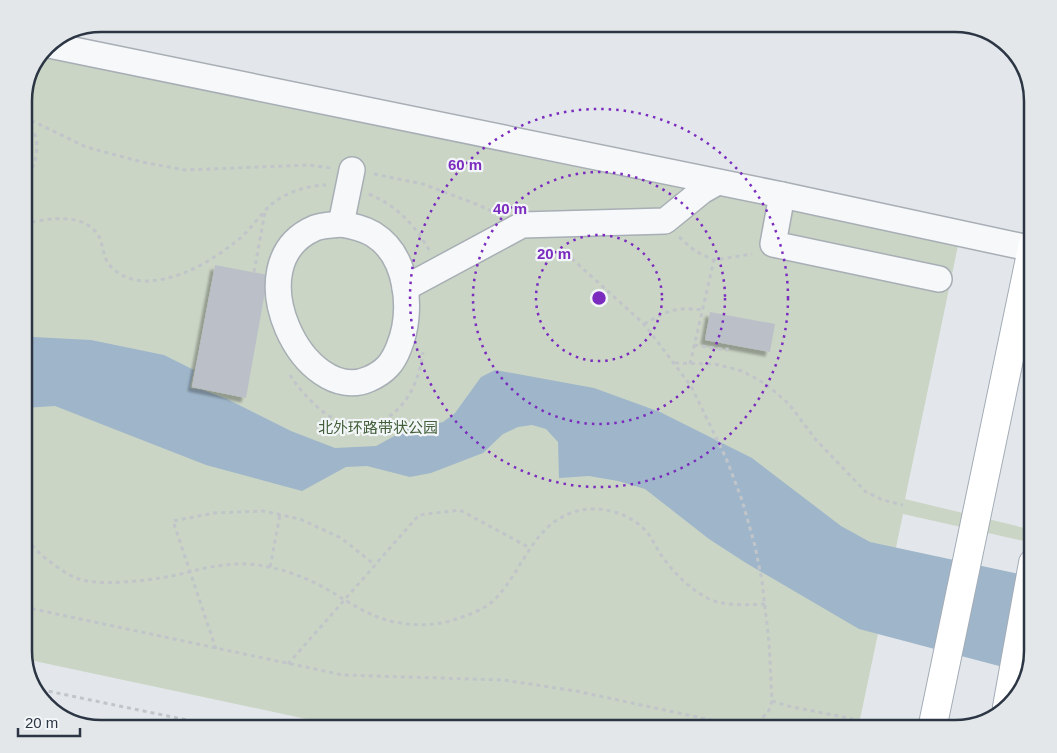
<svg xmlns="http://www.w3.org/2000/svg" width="1057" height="753" font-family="Arial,'Noto Sans SC',sans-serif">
  <defs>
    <filter id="shadow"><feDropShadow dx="-4.5" dy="4.5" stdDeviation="1" flood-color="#0004"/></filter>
  </defs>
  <rect width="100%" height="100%" fill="#e3e7eb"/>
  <!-- green -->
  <polygon fill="#cad5c5" points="45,53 959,241 905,499 1033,530 1033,543 903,514 858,729 353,729 25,659 24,96"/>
  <!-- water -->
  <polygon fill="#9fb6ca" points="24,334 33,337 91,340 164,355 194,370 190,388 203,390 227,399 291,431 335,448 376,446 411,427 426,426 443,422 455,413 481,377 495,370 594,388 660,412 752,458 841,526 870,542 1033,577 1033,652 1026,673 859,629 746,563 709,539 645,489 618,481 589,476 559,478 558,442 546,429 532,425 518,427 503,434 483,453 431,473 410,477 367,466 346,467 302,491 206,465 55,406 24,408"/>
  <!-- building -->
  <g fill="#bbc0c8" filter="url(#shadow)">
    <polygon points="215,265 268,275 246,398 192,387"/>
    <polygon points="710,312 775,324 770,352 705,340"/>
  </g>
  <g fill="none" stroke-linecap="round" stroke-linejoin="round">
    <!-- minor casing -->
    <g stroke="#a8aeb5" stroke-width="28">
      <g id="minor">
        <polyline points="49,45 782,195 1033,249"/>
        <polyline points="782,195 773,244 939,279"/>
        <path d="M341,224c11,2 22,4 32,10 36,22 40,78 26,113 -6,16 -14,25 -30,32 -64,29 -136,-116 -54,-151 7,-3 18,-3 26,-4z"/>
        <polyline points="341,224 352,170"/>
        <polyline points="405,288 522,225 665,221 702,191 716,183"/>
      </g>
    </g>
    <!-- major casing -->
    <g stroke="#a3acb7" stroke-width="30">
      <g id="major">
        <polyline points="1007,707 1033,563"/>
        <polyline points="932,729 1033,244"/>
      </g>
    </g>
    <!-- path -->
    <g stroke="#c1c5ca" stroke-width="3" stroke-dasharray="4 4" stroke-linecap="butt">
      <polyline points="24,117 86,147 142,162 185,170 308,165 331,168"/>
      <polyline points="374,174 423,184 476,204 496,213"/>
      <path d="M24,182c14,-17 20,-48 0,-62"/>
      <path d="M369,194c27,11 46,31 60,56"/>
      <path d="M24,224c21,-5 52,-11 69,5 11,9 8,23 15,34 8,12 26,19 40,18 35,-2 65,-21 91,-42 13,-11 22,-26 34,-36 14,-11 36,-18 53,-18"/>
      <polyline points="679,237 695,251 714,260 752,254"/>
      <polyline points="254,272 265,212"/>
      <path d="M644,324c24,-13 31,-18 58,-14"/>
      <polyline points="694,345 727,350 728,344"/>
      <polyline points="675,363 715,364 742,371 766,384 789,404 816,440 866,492 883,500 903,505"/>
      <polyline points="690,364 714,260"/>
      <path d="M290,375c7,12 29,37 43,43 52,23 84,-18 90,-66"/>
      <path d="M24,531c6,14 16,24 28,32 9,7 19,14 30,17 27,6 72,0 99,-6 22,-6 45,-11 68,-10 22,2 42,8 62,17 22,10 42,26 64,35 24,10 57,12 81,3 13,-4 32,-11 41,-22 26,-28 37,-73 77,-85 23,-8 54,0 71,18 6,6 10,15 14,22 13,19 29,36 50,47 14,7 40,6 56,5"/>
      <polyline points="270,567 280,515"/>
      <polyline points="24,607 343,675 503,680 576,691 725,723 753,724 768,713 772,701 769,642 762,581 755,546 742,500 726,458 691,386 644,324 569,256 556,248"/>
      <polyline points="216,649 173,521 214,513 263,511 300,519 341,538 375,565"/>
      <polyline points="288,664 419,515 460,510 530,548"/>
      <polyline points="33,688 230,729"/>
      <polyline points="772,701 788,706 853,719"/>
    </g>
    <!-- minor -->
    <use href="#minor" stroke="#f6f8f9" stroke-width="25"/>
    <!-- major -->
    <use href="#major" stroke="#fff" stroke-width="28"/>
  </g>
  <!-- distance rings -->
  <g fill="none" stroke="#7b2cbf" stroke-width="2.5" stroke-dasharray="2.5 5">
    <circle cx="599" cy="298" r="63"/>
    <circle cx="599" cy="298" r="126"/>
    <circle cx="599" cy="298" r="189"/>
  </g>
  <g text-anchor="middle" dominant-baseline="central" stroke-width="4.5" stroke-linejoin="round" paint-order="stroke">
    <!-- park labels -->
    <g font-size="15" fill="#425f39" stroke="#f3f6f8">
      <text x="378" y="427">北外环路带状公园</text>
    </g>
  </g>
  <!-- crop -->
  <path d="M0 0H1057V753H0ZM101 32H955A69 69 0 0 1 1024 101V651A69 69 0 0 1 955 720H101A69 69 0 0 1 32 651V101A69 69 0 0 1 101 32Z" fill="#e3e7ea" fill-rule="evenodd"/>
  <path fill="none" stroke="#2b3543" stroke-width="2.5" d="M101 32H955A69 69 0 0 1 1024 101V651A69 69 0 0 1 955 720H101A69 69 0 0 1 32 651V101A69 69 0 0 1 101 32Z"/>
  <circle cx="599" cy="298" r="8" fill="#7b2cbf" stroke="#f3f6f8" stroke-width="2.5"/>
  <g font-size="15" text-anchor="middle" font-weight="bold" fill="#7b2cbf" stroke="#f3f6f8" stroke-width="4.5" stroke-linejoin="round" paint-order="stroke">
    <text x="465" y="170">60 m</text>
    <text x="510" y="214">40 m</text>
    <text x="554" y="259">20 m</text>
  </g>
  <!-- scale -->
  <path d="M18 728v8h62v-8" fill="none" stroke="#2b3543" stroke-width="2.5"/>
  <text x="25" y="728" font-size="15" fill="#2b3543" stroke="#f3f6f8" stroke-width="4" paint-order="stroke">20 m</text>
</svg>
